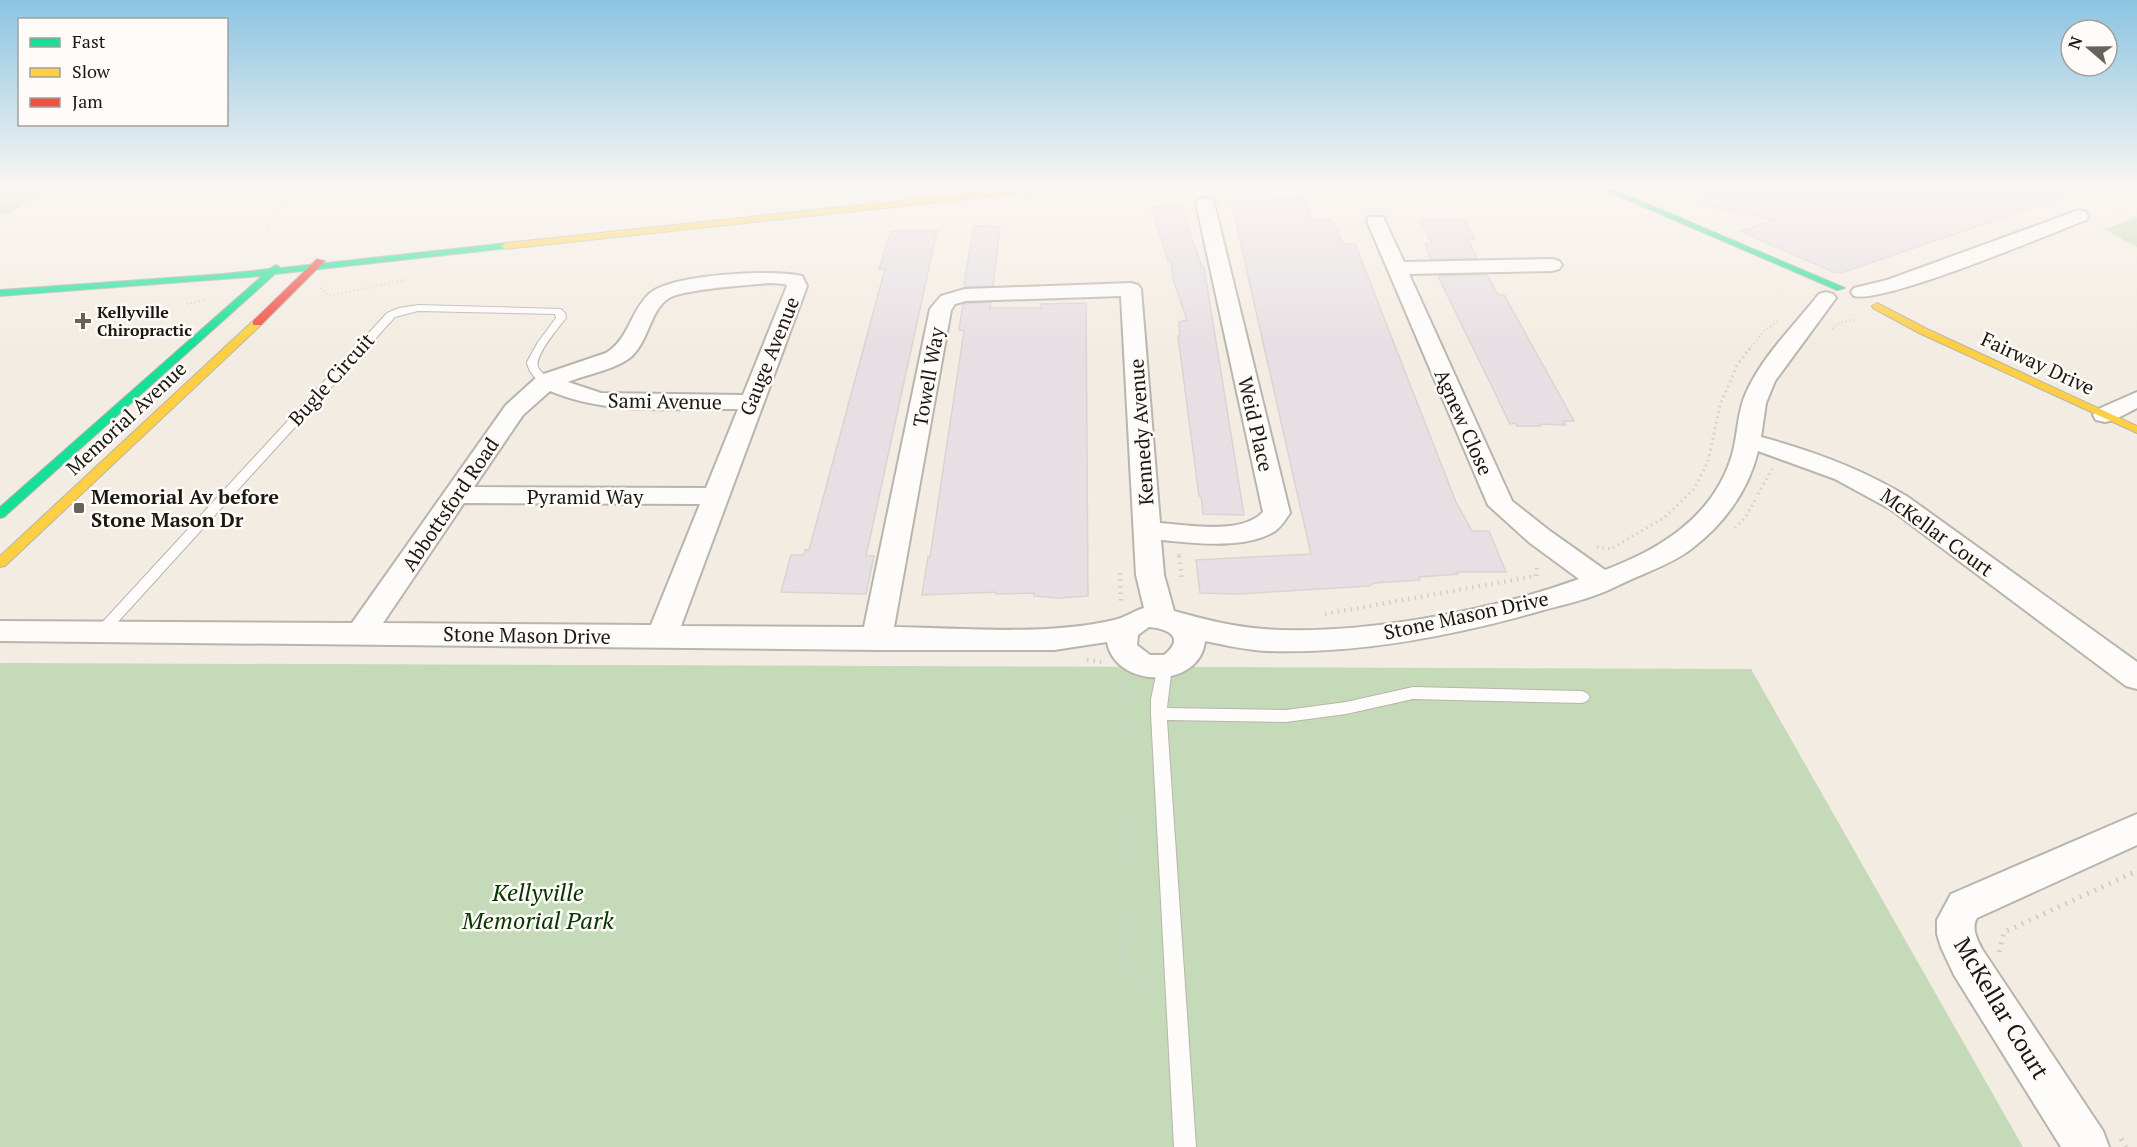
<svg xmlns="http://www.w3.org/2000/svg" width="2137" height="1147" font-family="'PT Serif',serif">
  <rect width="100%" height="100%" fill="#f3ece2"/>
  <!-- green -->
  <g fill="#c5dab9">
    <polygon points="0,185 55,185 6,215 0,215"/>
    <polygon points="2137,217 2137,247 2104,229"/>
    <polygon points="0,663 1751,669 2023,1147 0,1147"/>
  </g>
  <!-- building -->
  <g fill="#e6e0e4" stroke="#d9d4d3" stroke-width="1.5">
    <polygon points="1708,185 2089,185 2089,188 1841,273 1833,272 1740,231 1775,220 1698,204"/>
    <polygon points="1304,196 1312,220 1332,220 1343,244 1355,244 1456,502 1472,531 1489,531 1506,572 1457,572 1458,574 1419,577 1420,580 1374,583 1369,586 1238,594 1200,593 1196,560 1311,554 1231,201 1275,201 1274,197"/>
    <polygon points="1178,206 1182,210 1202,267 1204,267 1244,515 1203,514 1201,496 1199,496 1178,336 1180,336 1179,322 1187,320 1174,282 1171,261 1168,261 1151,207"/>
    <polygon points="1420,219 1464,219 1475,239 1468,239 1477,258 1431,259 1425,243 1432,243"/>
    <polygon points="974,226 1000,227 993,286 966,287 964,283"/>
    <polygon points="891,231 937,231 866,556 874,556 866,594 781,592 791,555 804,555 805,550 809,550 885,269 879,269"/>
    <polygon points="1487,275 1498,295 1504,295 1574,421 1563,421 1566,425 1540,424 1541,426 1517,426 1515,423 1510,424 1439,278 1440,276"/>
    <polygon points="991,302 990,308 1041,308 1041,304 1086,303 1088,596 1058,598 1034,596 1034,593 996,594 996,592 922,595 928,557 930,557 964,331 959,330 963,304"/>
  </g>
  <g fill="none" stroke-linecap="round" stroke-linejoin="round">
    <!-- lane casing -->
    <g stroke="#b9b4ac" stroke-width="2">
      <g id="lane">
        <path d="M418,305l143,4 4,4 1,5c-7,9 -32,38 -28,49 2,5 10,10 13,14l-5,3c-9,-2 -18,-12 -19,-22l11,-20 18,-24 -1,-4 -137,-3 -23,6 -288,317h-10l-2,-3 2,-3 290,-315 12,-5z"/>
        <polygon points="1165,661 1170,662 1172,666 1167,708 1286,710 1346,702 1413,687 1582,691 1587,693 1590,697 1587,701 1582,703 1413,699 1346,714 1286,722 1167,720 1196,1147 1174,1147 1151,714 1151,699 1158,666 1160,662"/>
      </g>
    </g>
    <!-- street casing -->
    <g stroke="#b9b4ac" stroke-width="4">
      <g id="street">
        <path d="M1205,198l6,1 3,4 76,310c-4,6 -9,14 -15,18 -29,19 -81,12 -114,9l3,35 10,36c29,8 59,16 90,18 92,7 228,-18 315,-50l-49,-36 -42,-38 -121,-284 2,-4h14l2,4 19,41 148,-3 7,2 3,4 -3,4 -7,2 -143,3 103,227 38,30 55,39c56,-21 109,-54 127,-115 6,-20 5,-43 14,-62 17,-38 48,-67 73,-99l7,-2 7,2 3,4 -61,83 -9,22 -5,34c52,14 101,32 147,60l229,165v27l-11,-3 -236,-177 -55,-30 -77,-28c-10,41 -35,74 -68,99 -22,16 -49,24 -73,36 -23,12 -51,18 -77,25 -88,25 -181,43 -273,40 -21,-1 -42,-6 -62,-10 -5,49 -90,48 -98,1l-53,8h-177l-877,-9v-20l352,2 154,-218 32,-29 68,-23c23,-14 24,-41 43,-59 21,-20 125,-25 153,-18l5,10 -126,340 183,1 66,-318 11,-13 24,-7 166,-6 7,2 3,4 19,234c29,2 82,12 103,-11l-67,-309 3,-4zM770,283l15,1 2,2 -44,109 -142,-2 -33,-11c19,-8 48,-12 64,-26 17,-16 18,-46 37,-58 16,-9 80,-13 101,-15zM1121,296l15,279 8,33c-10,3 -20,10 -30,12 -67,16 -150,8 -220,7l57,-317 4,-6 11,-3zM550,391c58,25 126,17 188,18l-32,79 -232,-1 49,-72zM464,503l236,1 -49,121 -268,-2zM1149,627c21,2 36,11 15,28h-14l-13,-10 1,-10z"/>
        <path d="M2079,210l7,2 2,4 -2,4c-39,15 -202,84 -232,76l-3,-4 3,-4 33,-8z"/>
        <polygon points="2137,392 2137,408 2114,420 2105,422 2096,420 2093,415 2096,410"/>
        <path d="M2137,814v31l-160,73c-6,10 0,21 5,31l121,182 6,16h-48l-107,-172 -13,-28 -4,-13v-14l14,-26z"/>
      </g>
    </g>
    <!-- fast casing -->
    <g stroke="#b9b4ac" stroke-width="2">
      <g id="fast">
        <polygon points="1593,185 1603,185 1845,288 1837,290"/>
        <polygon points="506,243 509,244 509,248 275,274 4,517 0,518 0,507 262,276 0,296 0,290 223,274 269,269 276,265 281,268"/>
      </g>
    </g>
    <!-- slow casing -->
    <g stroke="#b9b4ac" stroke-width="2">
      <g id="slow">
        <polygon points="1048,185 1072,185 1068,188 506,249 501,246 506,243"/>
        <polygon points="1877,303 1927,329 2137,426 2137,433 1919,333 1873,308 1872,306"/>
        <polygon points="257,320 261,321 261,325 5,566 0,567 0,556 253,321"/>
      </g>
    </g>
    <!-- jam casing -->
    <g stroke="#b9b4ac" stroke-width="2">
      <polygon id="jam" points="317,259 325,261 261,325 253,325 253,321"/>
    </g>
    <!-- path-far3 -->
    <g stroke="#d1cfcc" stroke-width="2" stroke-dasharray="1 3" stroke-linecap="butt">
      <polyline points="1090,188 1137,185"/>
      <polyline points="1355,220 1348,224 1359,236"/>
      <polyline points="2098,225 2124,213"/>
      <polyline points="260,245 292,185"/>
      <polyline points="321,288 329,296 408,279"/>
      <polyline points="187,304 204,300"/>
      <polyline points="1832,329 1839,323 1857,319"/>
      <polyline points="1749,350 1764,331 1778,321"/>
    </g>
    <!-- path-far2 -->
    <g stroke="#d1cfcc" stroke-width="3" stroke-dasharray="1.5 4" stroke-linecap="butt">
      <polyline points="1758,494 1772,469"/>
      <polyline points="1735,528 1745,518 1755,500"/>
      <polyline points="1597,547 1611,549 1665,517 1694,489 1708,462 1720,405 1737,365 1750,348"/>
      <polyline points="1179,554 1179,557"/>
    </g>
    <!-- path-far1 -->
    <g stroke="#d1cfcc" stroke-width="4.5" stroke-dasharray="1.5 5" stroke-linecap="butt">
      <polyline points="1179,556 1182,582"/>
      <polyline points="1120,573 1121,604"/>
      <polyline points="1325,614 1536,576 1537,564"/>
      <polyline points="1087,660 1103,662"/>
      <polyline points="1126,682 1129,698 1139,699"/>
      <polyline points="1187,698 1189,682"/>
      <polyline points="1126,818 1125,766 1120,737 1123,724 1131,710 1129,698"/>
    </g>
    <!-- path -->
    <g stroke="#d1cfcc" stroke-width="5" stroke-dasharray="2 6" stroke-linecap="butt">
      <polyline points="1126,817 1128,935 1118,952 1153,992"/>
      <polyline points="1999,952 2004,932 2137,871"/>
      <polyline points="2121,1139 2126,1147"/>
    </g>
    <!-- lane -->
    <use href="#lane" fill="#fdfcfb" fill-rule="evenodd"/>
    <!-- street -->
    <use href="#street" fill="#fdfcfb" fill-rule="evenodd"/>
    <!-- fast -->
    <use href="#fast" fill="#16e098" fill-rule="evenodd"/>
    <!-- slow -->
    <use href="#slow" fill="#ffcf43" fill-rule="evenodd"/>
    <!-- jam -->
    <use href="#jam" fill="#f24e42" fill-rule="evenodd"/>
  </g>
  <!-- sky -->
  <linearGradient id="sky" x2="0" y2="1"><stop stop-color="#8bc4e2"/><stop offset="0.54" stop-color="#faf6f2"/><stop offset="1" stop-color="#faf6f2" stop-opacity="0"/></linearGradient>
  <rect width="2137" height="345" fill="url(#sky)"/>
  <!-- markers -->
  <g fill="#67625a" stroke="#fefbf8" stroke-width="2">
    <path d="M80 312h6v6h6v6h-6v6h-6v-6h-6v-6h6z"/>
    <rect x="73" y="502" width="12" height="12" rx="3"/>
  </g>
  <g text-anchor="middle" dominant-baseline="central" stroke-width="5" stroke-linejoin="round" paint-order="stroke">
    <!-- far-poi labels -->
    <g font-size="16" font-weight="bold" fill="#1b1711" stroke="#fefbf8" text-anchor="start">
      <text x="97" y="312">Kellyville<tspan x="97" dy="18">Chiropractic</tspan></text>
    </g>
    <!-- street labels -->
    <g font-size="20" fill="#1b1711" stroke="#fefbf8">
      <text transform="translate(769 356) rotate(-68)">Gauge Avenue</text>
      <text transform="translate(2038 363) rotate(25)">Fairway Drive</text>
      <text transform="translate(928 377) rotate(-80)">Towell Way</text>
      <text transform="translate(331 379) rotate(-48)">Bugle Circuit</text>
      <text transform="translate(665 401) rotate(1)">Sami Avenue</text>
      <text transform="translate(126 418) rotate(-43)">Memorial Avenue</text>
      <text transform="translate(1464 422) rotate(66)">Agnew Close</text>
      <text transform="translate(1256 424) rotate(77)">Weid Place</text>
      <text transform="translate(1141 432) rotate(-94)">Kennedy Avenue</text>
      <text x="585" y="496">Pyramid Way</text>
      <text transform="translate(450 504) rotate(-56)">Abbottsford Road</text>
      <text transform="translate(1937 532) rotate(36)">McKellar Court</text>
      <text transform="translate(1466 615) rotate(-12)">Stone Mason Drive</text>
      <text transform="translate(527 635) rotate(1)">Stone Mason Drive</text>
    </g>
    <!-- poi labels -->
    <g font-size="20" font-weight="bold" fill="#1b1711" stroke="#fefbf8" text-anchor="start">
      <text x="91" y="496">Memorial Av before<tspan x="91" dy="23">Stone Mason Dr</tspan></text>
    </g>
    <!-- near-park labels -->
    <g font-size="24" font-style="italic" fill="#083400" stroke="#fefbf8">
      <text x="538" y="892">Kellyville<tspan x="538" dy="28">Memorial Park</tspan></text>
    </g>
    <!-- near-street labels -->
    <g font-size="24" fill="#1b1711" stroke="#fefbf8">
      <text transform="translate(2002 1008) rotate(59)">McKellar Court</text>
    </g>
  </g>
  <!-- legend -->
  <rect x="18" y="18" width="210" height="108" fill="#fefbf8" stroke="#a3a09c" stroke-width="1.5"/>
  <rect x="30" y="38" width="30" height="9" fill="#16e098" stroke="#a3a09c" stroke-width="1.5"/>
  <text x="72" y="48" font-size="18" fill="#1b1711">Fast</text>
  <rect x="30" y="68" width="30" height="9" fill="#ffcf43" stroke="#a3a09c" stroke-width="1.5"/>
  <text x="72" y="78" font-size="18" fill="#1b1711">Slow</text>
  <rect x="30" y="98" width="30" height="9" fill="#f24e42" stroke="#a3a09c" stroke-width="1.5"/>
  <text x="72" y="108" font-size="18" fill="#1b1711">Jam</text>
  <!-- north arrow -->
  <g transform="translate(2089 48) rotate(290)"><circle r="28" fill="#fefbf8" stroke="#a3a09c" stroke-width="1.5"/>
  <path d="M0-4.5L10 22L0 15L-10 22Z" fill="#67625a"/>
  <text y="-9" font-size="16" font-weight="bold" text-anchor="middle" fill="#1b1711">N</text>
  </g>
</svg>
